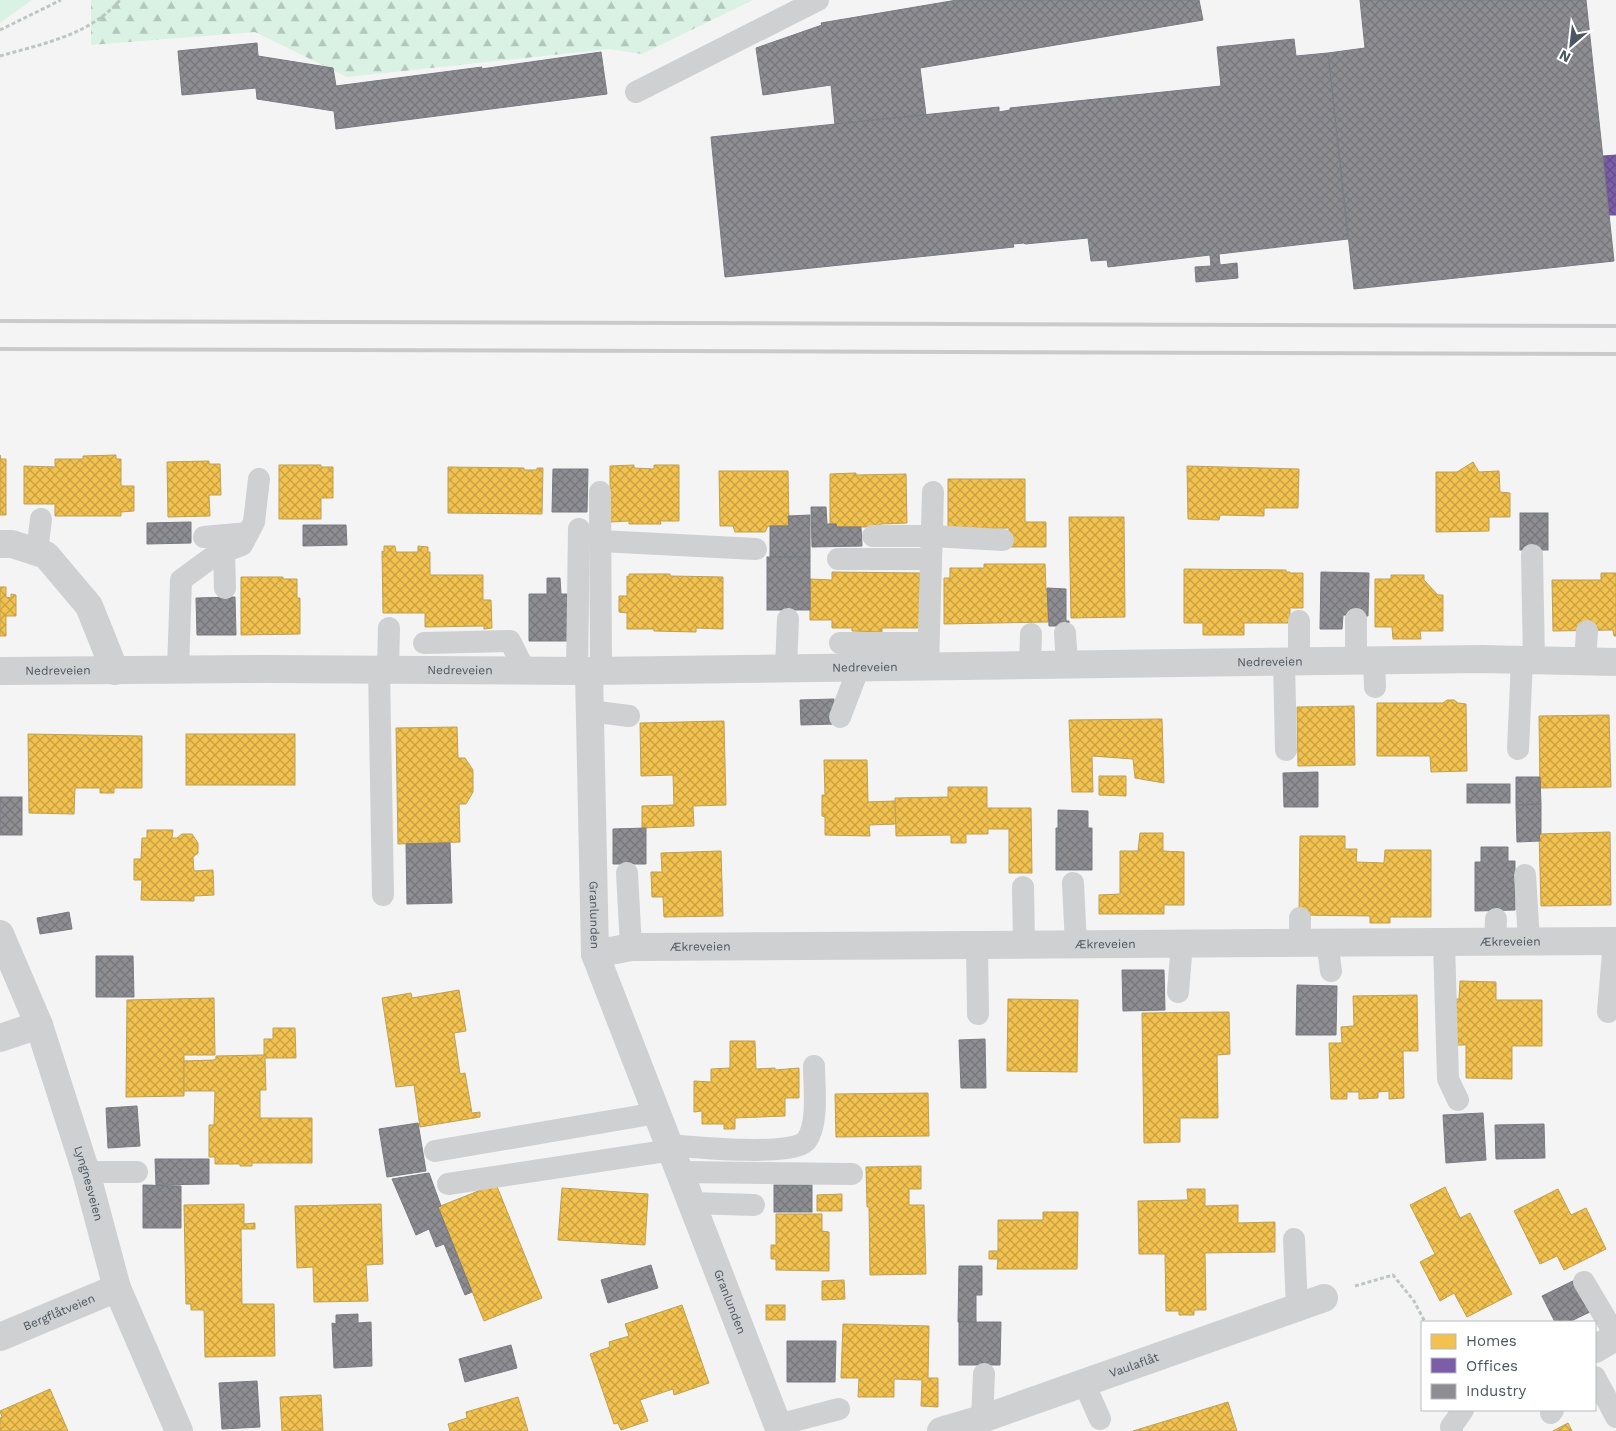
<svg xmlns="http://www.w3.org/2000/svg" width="1616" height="1431" font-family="'Work Sans',sans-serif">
  <defs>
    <pattern id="forest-firs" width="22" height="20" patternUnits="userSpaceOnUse" patternTransform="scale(1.25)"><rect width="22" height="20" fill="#d9f2e3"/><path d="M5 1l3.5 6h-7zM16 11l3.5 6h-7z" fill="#b2c7bb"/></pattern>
    <pattern id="homes-cross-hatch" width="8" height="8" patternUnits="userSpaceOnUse" patternTransform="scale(1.25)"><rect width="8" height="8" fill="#f2c14e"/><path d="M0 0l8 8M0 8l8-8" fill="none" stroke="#c6a044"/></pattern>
    <pattern id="offices-cross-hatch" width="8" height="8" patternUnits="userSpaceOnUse" patternTransform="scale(1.25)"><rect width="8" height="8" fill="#7b5ea7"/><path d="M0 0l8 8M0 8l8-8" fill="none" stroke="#624d84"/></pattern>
    <pattern id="industry-cross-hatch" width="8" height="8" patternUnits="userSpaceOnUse" patternTransform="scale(1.25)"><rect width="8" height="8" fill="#8d8d92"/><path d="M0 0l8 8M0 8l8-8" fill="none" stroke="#75767b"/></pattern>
  </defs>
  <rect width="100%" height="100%" fill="#f4f4f4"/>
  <!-- green -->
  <polygon fill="#d9f2e3" points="0,0 32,0 0,23"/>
  <!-- forest -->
  <polygon fill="url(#forest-firs)" points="91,0 753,0 642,54 609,49 347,77 255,32 91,45"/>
  <!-- homes -->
  <g fill="url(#homes-cross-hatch)" stroke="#c0a154">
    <polygon points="0,455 1,459 6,459 6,515 0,515"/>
    <polygon points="116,455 116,459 121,459 121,486 134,486 134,511 121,512 121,516 55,516 55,504 24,504 24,466 55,467 55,459 83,459 83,456"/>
    <polygon points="209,461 209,464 220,464 221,495 209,495 210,516 168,517 167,462"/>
    <polygon points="1473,462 1479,472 1499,471 1500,492 1510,493 1510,517 1489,517 1489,531 1436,532 1436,472 1457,472"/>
    <polygon points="279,465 321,465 321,467 333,467 333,498 321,498 321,519 279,519"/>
    <polygon points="634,465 634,468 654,469 654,465 679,465 679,521 660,521 661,524 629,524 629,521 610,522 610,466"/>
    <polygon points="1187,466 1299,469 1298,508 1264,508 1264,516 1220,515 1219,520 1188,519"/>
    <polygon points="448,467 524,468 524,470 537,470 537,468 543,468 542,514 448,513"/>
    <polygon points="719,471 788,471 789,526 768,526 765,532 735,532 733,526 720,526"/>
    <polygon points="856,473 856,475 906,474 907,523 880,524 880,527 837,527 836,524 830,524 830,474"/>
    <polygon points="948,479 1025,479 1025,522 1046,522 1046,547 1009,547 1009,528 948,529"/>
    <polygon points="1069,517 1124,517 1125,617 1071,618"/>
    <polygon points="384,546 395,546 396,552 418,552 418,546 428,547 428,552 430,552 430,575 483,575 483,600 491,600 492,628 484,629 484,626 425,627 425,613 383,613 382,551 384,552"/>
    <polygon points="984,564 1045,564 1046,590 1048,590 1048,622 944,624 944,578 950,578 950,568 984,568"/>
    <polygon points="1184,569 1286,570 1286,572 1290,572 1290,573 1303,573 1303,608 1290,608 1290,623 1244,623 1244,635 1203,635 1203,623 1184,623"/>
    <polygon points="832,572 920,573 920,628 882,628 882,632 852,631 852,628 832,628 832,620 810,620 810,579 832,580"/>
    <polygon points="1601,573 1616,573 1616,636 1614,636 1613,630 1553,631 1552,580 1601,580"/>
    <polygon points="629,574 670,574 670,576 723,577 723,629 696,628 696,632 654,631 654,629 627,629 627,613 619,612 619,596 627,596 627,576 629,577"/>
    <polygon points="1391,575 1424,575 1424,580 1438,595 1443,595 1443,631 1420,631 1421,639 1393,639 1392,627 1375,627 1375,579 1391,579"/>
    <polygon points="241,577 283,577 283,579 297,579 297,598 300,598 300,634 241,635"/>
    <polygon points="0,587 6,587 6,597 11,598 11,594 16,595 16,616 6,616 6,636 0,636"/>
    <polygon points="1447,700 1454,700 1458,703 1466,704 1467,771 1431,772 1430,756 1377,756 1377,703 1443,703"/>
    <polygon points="1354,706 1355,765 1298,766 1297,707"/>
    <polygon points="1609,715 1611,787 1540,788 1539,716"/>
    <polygon points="1162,719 1164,783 1135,778 1133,759 1092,756 1093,792 1072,792 1069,720"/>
    <polygon points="724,721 726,805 693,806 694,826 642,828 642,806 674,805 673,775 641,776 640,723"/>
    <polygon points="457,727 458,758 465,758 473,770 473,792 466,804 459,804 460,842 398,844 396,728"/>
    <polygon points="28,734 142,736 142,788 114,788 114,793 100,793 100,788 75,788 74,814 29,813"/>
    <rect x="186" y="734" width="109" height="51"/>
    <polygon points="824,760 867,760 868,802 895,801 896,824 869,825 870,836 825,835 825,817 822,816 822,795 825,795"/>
    <polygon points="1099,776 1126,776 1126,796 1099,795"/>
    <polygon points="948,787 987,787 987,808 1031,808 1032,873 1009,873 1009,829 988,829 988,834 966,834 966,843 951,843 951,835 896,836 895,798 948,797"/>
    <polygon points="147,830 173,830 172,838 177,838 182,834 192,834 198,843 198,853 193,857 194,871 213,870 214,895 194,896 194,901 141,900 142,880 134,880 134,859 141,859 142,838 147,838"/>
    <polygon points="1610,832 1611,905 1541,906 1539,834"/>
    <polygon points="1140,833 1163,833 1163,851 1184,852 1184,905 1164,905 1164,914 1099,914 1099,895 1120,894 1120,851 1138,851"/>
    <polygon points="1300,836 1345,836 1345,849 1357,849 1356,862 1384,863 1385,850 1431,850 1431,917 1390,917 1390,923 1370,923 1370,916 1299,915"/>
    <polygon points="721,851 723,916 664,917 663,897 652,897 651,872 662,872 661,853"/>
    <polygon points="1460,981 1496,982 1496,1000 1542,1000 1542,1046 1512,1046 1512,1079 1466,1078 1466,1045 1456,1045 1456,999 1459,999"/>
    <polygon points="459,990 466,1031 454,1033 460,1074 465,1073 472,1113 480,1112 480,1117 420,1127 414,1085 396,1087 382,998 411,993 412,998"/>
    <polygon points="1417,995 1418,1051 1403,1051 1404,1098 1389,1099 1389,1091 1378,1092 1378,1098 1359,1099 1359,1092 1347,1092 1347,1099 1331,1099 1329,1043 1342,1043 1341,1027 1354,1026 1353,996"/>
    <polygon points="214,998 215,1055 184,1055 184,1096 126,1097 127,1000"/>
    <polygon points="1008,999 1078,1000 1077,1072 1007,1071"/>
    <polygon points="1229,1012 1230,1054 1217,1055 1218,1118 1180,1118 1180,1142 1144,1143 1142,1013"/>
    <polygon points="273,1028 295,1028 296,1058 265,1058 266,1090 260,1090 260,1118 312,1118 312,1163 252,1163 252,1166 240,1166 240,1164 215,1164 215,1157 209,1157 209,1125 214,1125 215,1091 184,1091 184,1061 214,1060 216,1059 216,1056 264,1055 264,1039 273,1039"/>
    <polygon points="730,1041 755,1041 756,1069 775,1068 775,1070 799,1068 799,1098 785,1098 785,1116 735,1118 735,1129 724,1129 724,1124 702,1124 702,1111 694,1112 694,1081 711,1082 711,1069 730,1068"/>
    <polygon points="928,1093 929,1136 836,1137 835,1094"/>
    <polygon points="921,1166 921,1189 909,1189 909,1205 924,1205 926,1274 870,1275 869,1207 867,1207 866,1167"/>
    <polygon points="496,1184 542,1298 484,1321 438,1207"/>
    <polygon points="1445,1187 1460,1218 1470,1213 1512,1294 1467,1317 1454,1293 1440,1301 1420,1262 1435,1254 1410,1205"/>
    <polygon points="562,1188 648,1194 645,1245 558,1240"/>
    <polygon points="1187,1189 1205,1189 1205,1206 1238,1205 1238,1223 1275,1222 1275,1252 1205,1253 1206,1310 1194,1310 1194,1315 1179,1315 1179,1311 1166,1311 1165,1254 1139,1254 1138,1201 1188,1200"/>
    <polygon points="1558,1189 1571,1215 1586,1208 1606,1249 1564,1270 1557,1256 1540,1264 1514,1211"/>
    <polygon points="842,1194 842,1211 817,1211 817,1195"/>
    <polygon points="244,1204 244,1224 255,1223 255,1229 241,1229 242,1304 274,1304 275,1356 205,1357 204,1310 191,1310 191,1304 186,1304 184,1205"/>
    <polygon points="381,1204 383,1264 366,1265 368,1301 314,1302 313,1267 297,1268 295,1206"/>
    <polygon points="1043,1212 1078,1212 1077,1269 997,1269 998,1259 989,1259 989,1251 998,1251 998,1220 1043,1220"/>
    <polygon points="776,1214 822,1214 822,1231 829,1232 829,1271 776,1270 776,1259 771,1259 771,1245 776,1245"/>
    <polygon points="844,1280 845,1299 822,1300 822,1281"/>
    <polygon points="682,1305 709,1383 674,1395 673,1389 640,1400 648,1421 621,1430 618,1423 614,1424 590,1354 610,1347 609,1342 629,1336 625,1324"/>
    <rect x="766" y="1305" width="19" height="15"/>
    <polygon points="843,1324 929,1326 928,1378 938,1378 938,1407 921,1406 922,1380 894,1379 894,1397 858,1397 859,1378 841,1378"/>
    <polygon points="50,1389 68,1431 0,1431 0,1418 2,1417 0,1411"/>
    <polygon points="321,1395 323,1431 282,1431 280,1397"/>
    <polygon points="518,1397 528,1431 450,1431 448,1424 467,1418 466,1412"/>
    <polygon points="1228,1402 1237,1431 1133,1431"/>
    <polygon points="1568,1423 1572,1431 1553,1431"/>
  </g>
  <!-- offices -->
  <polygon fill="url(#offices-cross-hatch)" stroke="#6c5c92" points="1616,155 1616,215 1609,215 1603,156"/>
  <!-- industry -->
  <g fill="url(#industry-cross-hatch)" stroke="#797c83">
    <polygon points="957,0 1199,0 1203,20 920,68 926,115 835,125 831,85 763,95 756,48 822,25 821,23"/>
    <polygon points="1360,0 1586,0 1614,261 1354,289 1328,53 1365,48"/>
    <polygon points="1294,39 1296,56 1328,53 1348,239 1219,254 1220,265 1237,263 1238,278 1196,282 1195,267 1211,266 1210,255 1108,267 1107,260 1091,261 1088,238 1025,244 1024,243 1013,244 1014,247 725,277 711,137 999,107 999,112 1010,110 1010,108 1221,86 1217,47"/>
    <polygon points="257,43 258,56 333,68 336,86 482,67 481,69 601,52 607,94 336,129 334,111 257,99 256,88 182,95 178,51"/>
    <polygon points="553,469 588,469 587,512 552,512"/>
    <polygon points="811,507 826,507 827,524 836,524 837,527 861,527 862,546 812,547"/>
    <rect x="1520" y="513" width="28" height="37"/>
    <polygon points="810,515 810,557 770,557 770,526 789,526 788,516"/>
    <polygon points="191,522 191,543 147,544 147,523"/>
    <polygon points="303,525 346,525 347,545 303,546"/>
    <rect x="767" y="557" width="43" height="53"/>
    <polygon points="1321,572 1369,573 1368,616 1343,615 1342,629 1320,629"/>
    <polygon points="547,578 560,578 561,594 570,594 570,641 529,641 529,594 547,594"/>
    <polygon points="1047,588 1066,589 1066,621 1069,621 1069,626 1049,626"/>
    <polygon points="235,597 236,635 197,635 196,598"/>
    <polygon points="834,699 835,724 801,725 800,700"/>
    <polygon points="1318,772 1318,807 1284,807 1283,773"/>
    <polygon points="1516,777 1540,777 1541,804 1516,805"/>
    <rect x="1467" y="784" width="43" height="19"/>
    <rect x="0" y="797" width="22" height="38"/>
    <polygon points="1541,804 1541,834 1539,834 1540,841 1517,842 1516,805"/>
    <polygon points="1058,810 1088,811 1088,828 1092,828 1092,870 1056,870 1056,828 1058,828"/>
    <polygon points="646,828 646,864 613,864 613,829"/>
    <polygon points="450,843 452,903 407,904 406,844"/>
    <polygon points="1481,847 1508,847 1508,861 1515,861 1515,910 1475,911 1475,862 1481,862"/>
    <polygon points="69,912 72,929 40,934 37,918"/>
    <polygon points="96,956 133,956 134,997 96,997"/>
    <polygon points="1122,970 1164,970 1165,1010 1123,1011"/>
    <polygon points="1297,985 1337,986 1336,1035 1296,1035"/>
    <polygon points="985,1039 986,1088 961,1088 959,1040"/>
    <polygon points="137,1106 140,1146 108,1148 106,1108"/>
    <polygon points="1483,1113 1486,1160 1446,1163 1443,1115"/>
    <polygon points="418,1123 426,1171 387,1177 379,1129"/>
    <polygon points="1544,1124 1545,1158 1496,1159 1495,1125"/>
    <polygon points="155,1159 209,1159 209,1184 156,1185"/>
    <polygon points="429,1173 441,1206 438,1207 472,1292 465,1295 444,1244 436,1247 429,1229 416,1235 392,1179"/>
    <polygon points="143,1185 181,1186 181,1228 143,1228"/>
    <rect x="774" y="1185" width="38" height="27"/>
    <polygon points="651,1265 658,1288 608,1303 601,1280"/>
    <polygon points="959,1266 982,1266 982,1295 976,1295 976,1322 958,1322"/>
    <polygon points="1577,1279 1592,1311 1569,1322 1555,1322 1542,1296"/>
    <polygon points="358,1314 358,1323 371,1322 372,1366 334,1368 332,1323 336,1324 336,1315"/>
    <polygon points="959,1322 1001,1322 1000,1365 959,1365"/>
    <polygon points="787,1341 836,1341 835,1382 787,1382"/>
    <polygon points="511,1345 517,1368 465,1382 459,1359"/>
    <polygon points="257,1381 260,1427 222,1429 219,1383"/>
  </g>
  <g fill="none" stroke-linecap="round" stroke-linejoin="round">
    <!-- path -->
    <g stroke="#bcc7c4" stroke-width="3" stroke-dasharray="4 2.5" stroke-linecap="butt">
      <polyline points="0,30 61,0"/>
      <path d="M0,56c42,-12 90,-21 120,-56"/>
      <polyline points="1355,1286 1393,1275 1414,1301 1425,1322"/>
    </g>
    <!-- lane -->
    <g stroke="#ced0d2" stroke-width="22">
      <polyline points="636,92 818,0"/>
      <polyline points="600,492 601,670"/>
      <polyline points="873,536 932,536 1003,540"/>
      <polyline points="204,537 248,533"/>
      <polyline points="600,541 756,549"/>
      <polyline points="37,552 41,519"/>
      <polyline points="224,552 225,588"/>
      <polyline points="1532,555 1534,661"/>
      <polyline points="838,559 931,559"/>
      <polyline points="1356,619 1356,661"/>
      <polyline points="1065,633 1067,665"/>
      <polyline points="424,643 510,641 525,671"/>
      <polyline points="840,643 928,643"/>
      <polyline points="1374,661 1375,687"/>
      <polyline points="1284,662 1286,750"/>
      <polyline points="1299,662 1299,621"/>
      <polyline points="1585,662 1587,631"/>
      <polyline points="1030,665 1031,634"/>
      <polyline points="928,666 933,492"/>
      <polyline points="786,668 788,619"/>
      <polyline points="178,670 181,580 215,555 242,545 254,522 259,479"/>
      <polyline points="379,670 383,895"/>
      <polyline points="388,670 389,628"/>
      <polyline points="577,670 579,529"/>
      <polyline points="590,711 629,716"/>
      <polyline points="840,717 859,667"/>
      <polyline points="1518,749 1522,660"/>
      <polyline points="627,873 631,947"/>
      <polyline points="1525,875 1529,941"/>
      <polyline points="1073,883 1076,944"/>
      <polyline points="1023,887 1024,944"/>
      <polyline points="1300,918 1300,943"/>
      <polyline points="1327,942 1331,971"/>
      <polyline points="1444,942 1448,1079 1458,1100"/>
      <polyline points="1495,942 1496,919"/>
      <polyline points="977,945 978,1014"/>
      <polyline points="1178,992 1182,943"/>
      <polyline points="1608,1012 1614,941"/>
      <path d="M670,1145c23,2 122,12 136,-4 13,-16 8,-56 8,-75"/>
      <polyline points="435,1151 657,1113"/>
      <polyline points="86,1172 137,1172"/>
      <polyline points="680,1172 852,1174"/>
      <polyline points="448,1184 672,1150"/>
      <polyline points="692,1203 754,1205"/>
      <polyline points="1294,1239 1297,1308"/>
      <polyline points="1584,1282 1616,1336"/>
      <polyline points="1595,1377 1616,1417"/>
      <polyline points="1084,1383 1100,1419"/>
      <polyline points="1551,1413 1553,1410"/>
      <polyline points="982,1419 984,1374"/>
      <polyline points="778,1425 839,1409"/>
      <polyline points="1452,1431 1451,1427 1463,1410"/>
    </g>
    <!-- street -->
    <g stroke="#ced0d2" stroke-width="28">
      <polyline points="0,544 12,544 46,555 89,606 115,671"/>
      <path id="s1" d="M0,671l264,-2 325,2 892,-12 135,3"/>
      <path id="s2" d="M589,671l6,283 185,477"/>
      <path id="s3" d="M0,934l39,91 47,147 31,116 62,143"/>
      <path id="s4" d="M595,954l36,-7 985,-6"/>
      <polyline points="0,1038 39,1025"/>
      <path id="s5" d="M0,1337l117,-49"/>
      <polyline points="1595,1349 1616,1337"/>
      <path id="s6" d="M941,1431l41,-12 342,-121"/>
    </g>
    <!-- rail -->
    <g stroke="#c9cacc" stroke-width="4">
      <polyline points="0,321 1616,326"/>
      <polyline points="0,349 1616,354"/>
    </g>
  </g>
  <g text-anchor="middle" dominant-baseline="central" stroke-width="5" stroke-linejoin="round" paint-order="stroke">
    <!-- street labels -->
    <g font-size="12" fill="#4a5661" stroke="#fff">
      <text stroke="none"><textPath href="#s1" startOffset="1270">Nedreveien</textPath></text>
      <text stroke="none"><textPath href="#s1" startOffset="865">Nedreveien</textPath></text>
      <text stroke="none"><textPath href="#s1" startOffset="460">Nedreveien</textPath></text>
      <text stroke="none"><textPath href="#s1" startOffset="58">Nedreveien</textPath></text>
      <text stroke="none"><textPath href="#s2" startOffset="244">Granlunden</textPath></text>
      <text stroke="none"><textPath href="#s4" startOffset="916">Ækreveien</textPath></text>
      <text stroke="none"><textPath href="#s4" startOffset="511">Ækreveien</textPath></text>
      <text stroke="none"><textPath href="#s4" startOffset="106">Ækreveien</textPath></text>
      <text stroke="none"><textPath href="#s3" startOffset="265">Lyngnesveien</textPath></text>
      <text stroke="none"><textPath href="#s2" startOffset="656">Granlunden</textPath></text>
      <text stroke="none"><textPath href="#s5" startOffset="64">Bergflåtveien</textPath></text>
      <text stroke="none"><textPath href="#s6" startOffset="204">Vaulaflåt</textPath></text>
    </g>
  </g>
  <!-- legend -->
  <rect x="1421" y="1321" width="175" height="90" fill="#ffffff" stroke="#b7bbc0"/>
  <rect x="1431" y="1334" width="25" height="15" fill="#f2c14e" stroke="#b7bbc0"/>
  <text x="1466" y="1346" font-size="15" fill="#4a5661">Homes</text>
  <rect x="1431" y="1358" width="25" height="15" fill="#7b5ea7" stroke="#b7bbc0"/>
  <text x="1466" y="1371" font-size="15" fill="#4a5661">Offices</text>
  <rect x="1431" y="1384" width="25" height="15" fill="#8d8d92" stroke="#b7bbc0"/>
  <text x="1466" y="1396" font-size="15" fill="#4a5661">Industry</text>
  <!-- north arrow -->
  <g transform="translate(1571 45) rotate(208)" stroke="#ffffff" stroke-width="4" paint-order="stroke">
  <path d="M0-4L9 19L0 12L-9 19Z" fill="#4a5661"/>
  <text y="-8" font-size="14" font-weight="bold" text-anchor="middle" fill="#4a5661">N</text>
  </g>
</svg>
